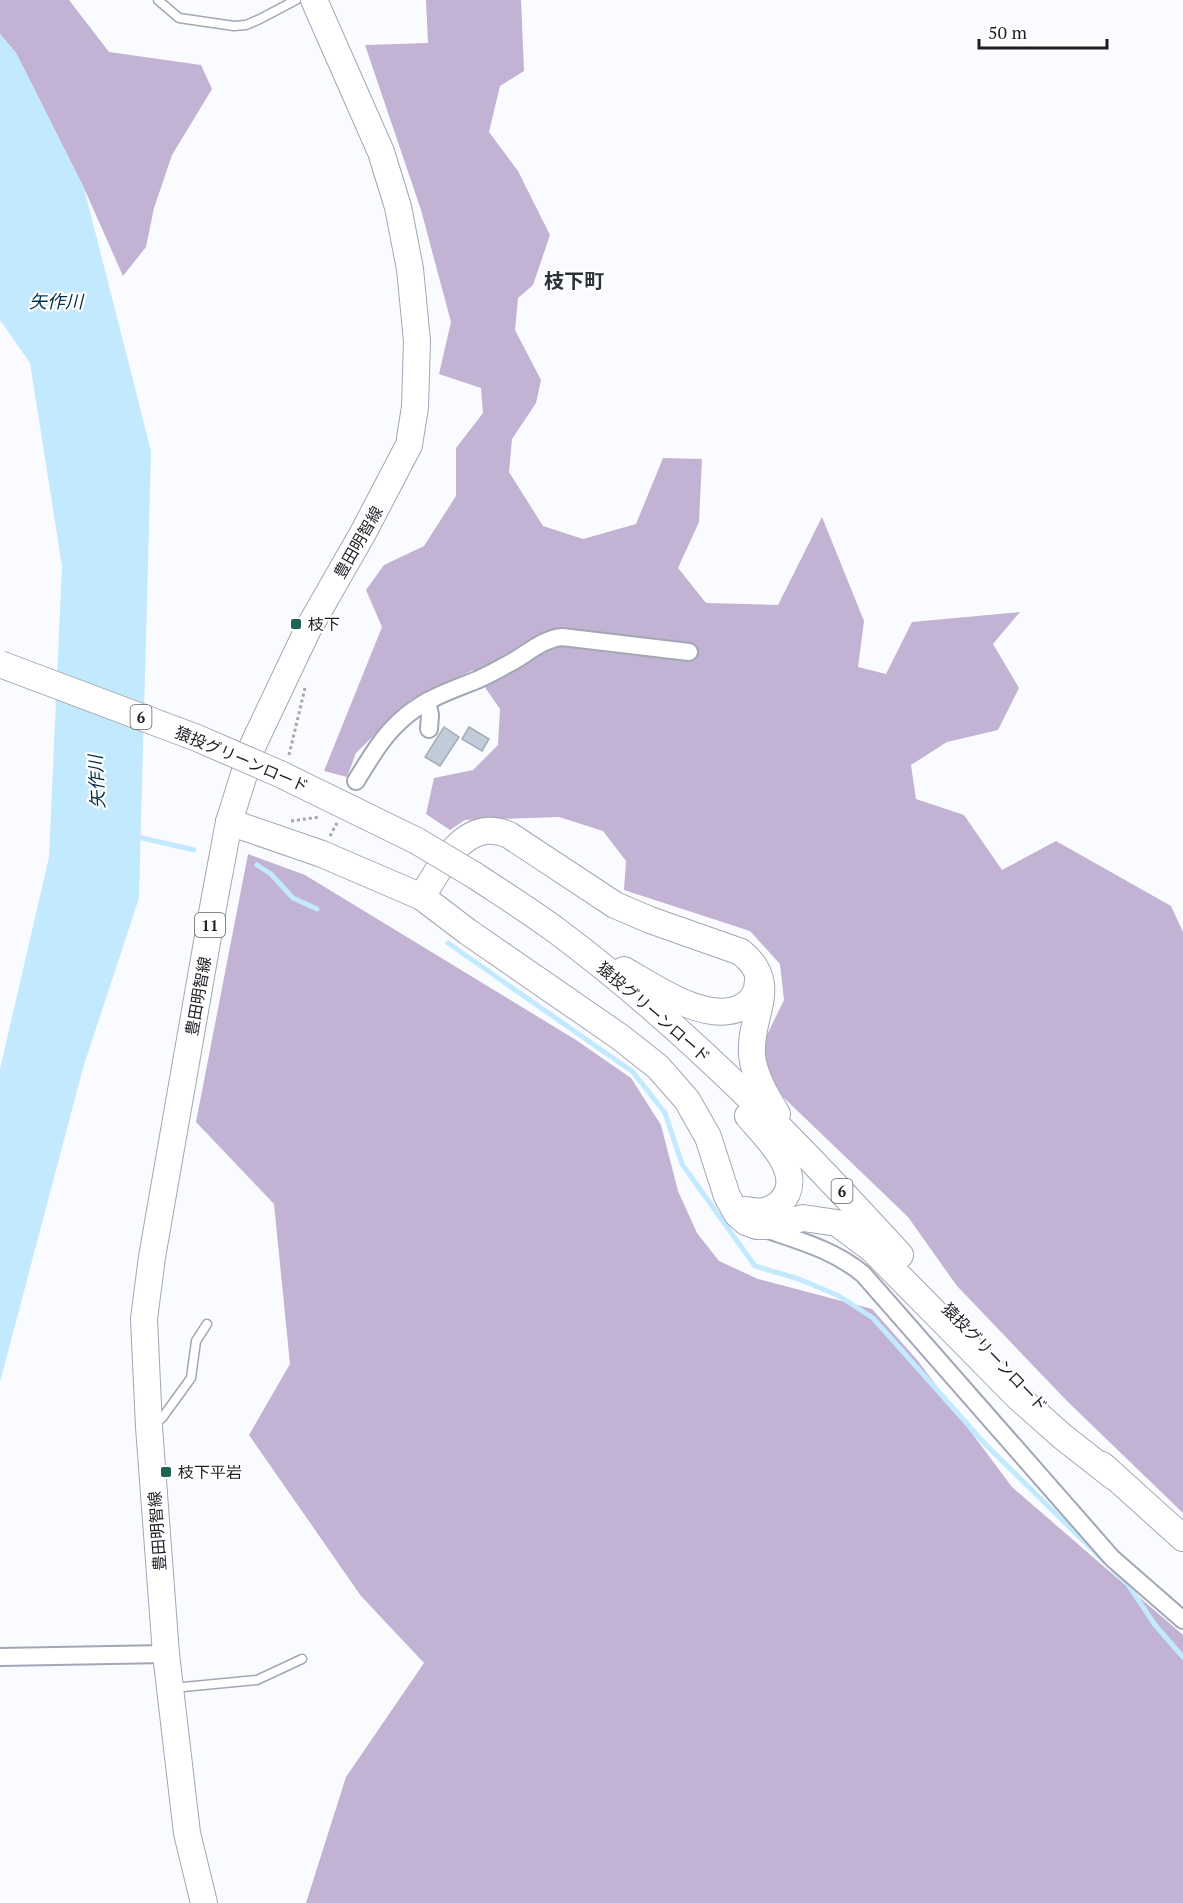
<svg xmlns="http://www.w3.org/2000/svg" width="1183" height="1903" font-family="'PT Serif','Noto Sans JP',serif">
  <rect width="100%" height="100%" fill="#fafbfe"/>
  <!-- forest -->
  <g fill="#c2b2d3">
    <polygon points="0,0 69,0 109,52 201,65 212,89 172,155 154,208 146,247 123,276 84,188 16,53 0,34"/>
    <polygon points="426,0 521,0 524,71 500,86 489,132 518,171 550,235 533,285 518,298 515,330 541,380 536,403 512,439 509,472 543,526 583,539 636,524 663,458 702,459 699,522 678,568 706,603 778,605 822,517 864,621 858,667 886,674 912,622 1020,612 993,644 1019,688 998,730 947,742 911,765 916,799 964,815 1002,870 1056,841 1171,906 1183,932 1183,1513 1067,1401 957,1286 908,1217 781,1095 765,1073 763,1043 784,1000 780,964 750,931 624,890 626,861 603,831 559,817 465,820 450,830 426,814 434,778 473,770 498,745 500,709 473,670 410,700 356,753 347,777 324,771 382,627 366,590 384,565 424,546 456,496 456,448 483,413 481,388 439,374 451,322 421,210 365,45 428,43"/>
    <polygon points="248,854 305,875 576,1040 631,1078 661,1125 678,1191 697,1233 719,1261 758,1279 872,1309 918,1361 1012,1487 1183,1635 1183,1903 306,1903 346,1777 424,1663 361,1596 249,1435 290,1364 274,1204 196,1122"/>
  </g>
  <!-- water -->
  <polygon fill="#c3e9ff" points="0,34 16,53 84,188 151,451 139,898 83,1068 0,1382 0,1069 49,857 62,566 30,363 0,320"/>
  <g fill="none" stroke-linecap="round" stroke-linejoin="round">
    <!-- stream -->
    <g stroke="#c3e9ff" stroke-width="5">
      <polyline points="134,836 194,850"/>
      <polyline points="257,865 271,874 293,898 317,909"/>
      <polyline points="448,943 633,1072 665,1113 682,1164 755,1266 799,1279 839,1296 873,1318 986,1445 1104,1561"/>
      <polyline points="1113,1570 1127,1583 1155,1625 1183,1657"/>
    </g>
  </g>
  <!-- building -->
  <g fill="#c2ccd9" stroke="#a2acb8" stroke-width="1.5">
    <polygon points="444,727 459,737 440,766 425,757"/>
    <polygon points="469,727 489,739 482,751 462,739"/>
  </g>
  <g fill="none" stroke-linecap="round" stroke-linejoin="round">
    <!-- service casing -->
    <g stroke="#a2a7b5" stroke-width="11">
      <g id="service">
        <polyline points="158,0 179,18 234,26 246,25 260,19 296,0"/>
        <polyline points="154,1423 162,1418 191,1378 196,1341 207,1324"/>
        <polyline points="173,1688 257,1680 302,1659"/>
      </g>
    </g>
    <!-- minor casing -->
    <g stroke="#a2a7b5" stroke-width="20">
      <g id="minor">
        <polyline points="427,701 430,715 429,729"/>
        <path d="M356,781c13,-21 26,-44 44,-60 21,-20 46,-29 72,-39 13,-5 25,-12 38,-19 17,-9 32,-24 52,-26l127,15"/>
        <path d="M765,1229c35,12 69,21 98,45l249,284 71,62"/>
        <polyline points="0,1657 166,1654"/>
      </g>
    </g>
    <!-- primary casing -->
    <g stroke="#a2a7b5" stroke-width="28">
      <g id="primary">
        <polyline points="280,774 417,841"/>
        <polyline points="229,822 322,854 422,897 468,932 620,1037 658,1067 687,1100 708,1137 727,1196 737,1214 746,1222 757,1226 771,1226 803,1218 837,1223 872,1249 1019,1398 1063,1437 1114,1477"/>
        <path d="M474,875c27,18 56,36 83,56 126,94 237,208 343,324"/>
        <path d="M422,897c19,-32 44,-81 87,-62l106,70 35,15 91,32c40,33 8,62 11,103 2,21 14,41 25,59"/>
        <path d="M624,970c30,17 83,55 118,37 11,-6 16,-15 16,-27"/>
        <path d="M746,1210c13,3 24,2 34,-7 28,-28 -14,-66 -32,-87"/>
        <polyline points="1102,1465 1183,1538"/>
        <polyline points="204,1903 187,1833 166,1654 149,1427 144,1319 152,1257 214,902 229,822 241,784 253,745 308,629 363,533 409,445 415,407 417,341 410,269 398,207 381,152 314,0"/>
      </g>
    </g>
    <!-- path -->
    <g stroke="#a6a7ab" stroke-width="3" stroke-dasharray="3 3" stroke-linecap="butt">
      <polyline points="289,755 305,688"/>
      <polyline points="291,821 320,817"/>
      <polyline points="330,836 337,823"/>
    </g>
    <!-- service -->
    <use href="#service" stroke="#fff" stroke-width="8"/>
    <!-- minor -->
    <use href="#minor" stroke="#fff" stroke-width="16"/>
    <!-- primary -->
    <use href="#primary" stroke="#fff" stroke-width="26"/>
    <!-- primary-bridge casing -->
    <g stroke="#a2a7b5" stroke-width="28" stroke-linecap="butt">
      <g id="primary-bridge">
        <polyline points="0,664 197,738 280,774"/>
        <polyline points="417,841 474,875"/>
      </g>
    </g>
    <!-- primary-bridge -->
    <use href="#primary-bridge" stroke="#fff" stroke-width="26"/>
  </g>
  <!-- markers -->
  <g fill="#1d6356" stroke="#fff" stroke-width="2">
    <rect x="290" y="618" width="12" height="12" rx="3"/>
    <rect x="160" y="1466" width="12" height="12" rx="3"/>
  </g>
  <g text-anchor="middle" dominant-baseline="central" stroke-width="4.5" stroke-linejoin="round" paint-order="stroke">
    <!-- shield labels -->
    <g fill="#fff" stroke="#616266" stroke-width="1.5">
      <rect x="130.5" y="705" width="21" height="24" rx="4.5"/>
      <rect x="195" y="913" width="30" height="24" rx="4.5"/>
      <rect x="831.5" y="1179" width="21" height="24" rx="4.5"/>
    </g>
    <g font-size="15" font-weight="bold" fill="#1d1f24">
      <text x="141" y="717">6</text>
      <text x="210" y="925">11</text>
      <text x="842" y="1191">6</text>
    </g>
    <!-- street labels -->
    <g font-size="16" fill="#1d1f24" stroke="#fff">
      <text transform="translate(358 542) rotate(-60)">豊田明智線</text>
      <text transform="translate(242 759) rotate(23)">猿投グリーンロード</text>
      <text transform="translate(198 996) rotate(-80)">豊田明智線</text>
      <text transform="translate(654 1012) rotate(41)">猿投グリーンロード</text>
      <text transform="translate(995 1357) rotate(46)">猿投グリーンロード</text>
      <text transform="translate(157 1531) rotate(-94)">豊田明智線</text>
    </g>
    <!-- poi labels -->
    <g font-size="16" fill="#1d1f24" stroke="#fff" text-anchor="start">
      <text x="308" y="624">枝下</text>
      <text x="178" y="1472">枝下平岩</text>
    </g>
    <!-- water labels -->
    <g font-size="18" font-style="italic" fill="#003349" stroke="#fff">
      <text x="56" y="301">矢作川</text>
      <text transform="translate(96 782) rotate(-93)">矢作川</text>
    </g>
    <!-- quarter labels -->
    <g font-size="20" font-weight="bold" fill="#2c303b" stroke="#fff">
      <text x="574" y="280">枝下町</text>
    </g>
  </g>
  <!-- scale -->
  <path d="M979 39v9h128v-9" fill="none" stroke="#1d1f24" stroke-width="3"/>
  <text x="988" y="39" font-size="18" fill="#1d1f24" stroke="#ffffff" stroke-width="4.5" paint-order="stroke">50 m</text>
</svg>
